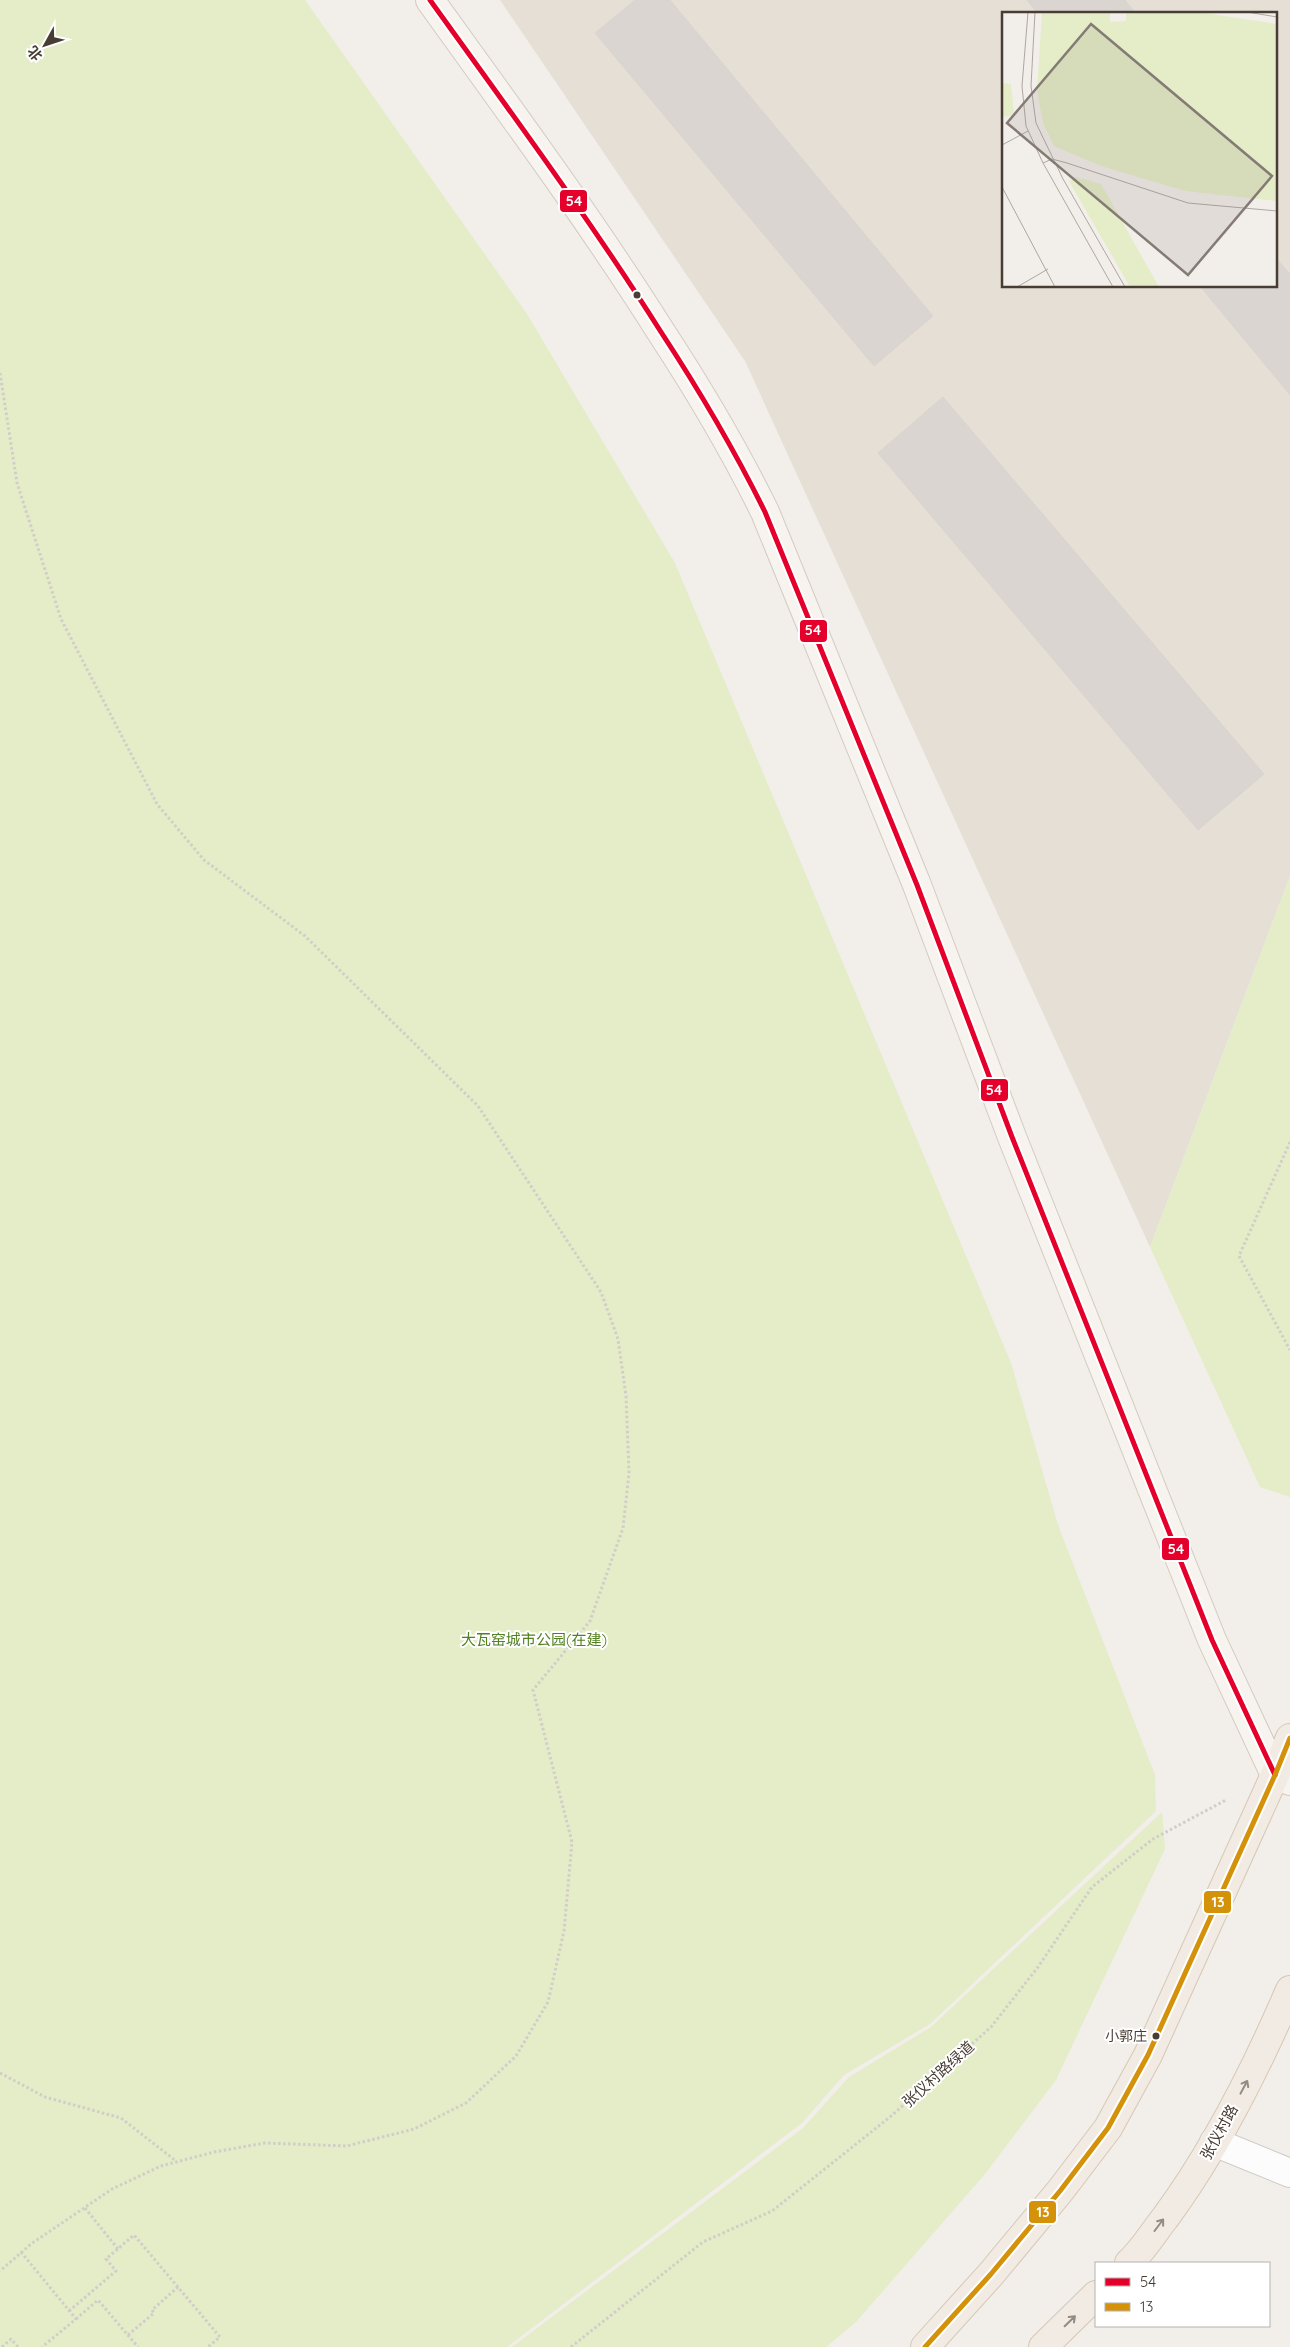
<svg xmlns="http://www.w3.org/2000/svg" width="1290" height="2347" font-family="Quicksand,'Noto Sans SC',sans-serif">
  <rect width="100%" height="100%" fill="#f2eeea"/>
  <!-- residential -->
  <path fill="#e6dfd6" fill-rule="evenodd" d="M500,0h790v876l-140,371 -405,-886zM1004,14h272v272h-272z"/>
  <!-- green -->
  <g fill="#e4edc7">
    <polygon points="0,0 305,0 527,314 675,563 1011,1363 1058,1525 1155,1775 1156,1811 930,2024 844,2075 802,2123 507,2347 0,2347"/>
    <polygon points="1290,876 1290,1497 1260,1487 1150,1247"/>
    <polygon points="1162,1812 1165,1849 1056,2080 985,2174 856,2322 826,2347 512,2347 803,2128 849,2077 931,2027"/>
  </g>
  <!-- building -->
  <g fill="#dad5d0" stroke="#dad4cf">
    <polygon points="635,0 670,0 933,316 874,366 595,33"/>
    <polygon points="1027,0 1125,0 1136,14 1038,14"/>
    <polygon points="1276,258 1290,274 1290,395 1200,286 1276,286"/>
    <polygon points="943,397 1264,774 1198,830 878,453"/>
  </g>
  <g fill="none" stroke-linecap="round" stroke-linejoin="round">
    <!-- street casing -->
    <g stroke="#cecac5" stroke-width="30">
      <polyline id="street" points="1214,2142 1290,2173"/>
    </g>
    <!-- secondary casing -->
    <g stroke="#d3cbc1" stroke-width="30">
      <path id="secondary" d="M430,0c79,110 159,218 231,332 38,58 73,117 104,180l152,373 95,252 200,503 63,135 15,6"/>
    </g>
    <!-- primary casing -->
    <g stroke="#d6c7b5" stroke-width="30">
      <g id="primary">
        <path d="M1129,2263c14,-13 24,-30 36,-45 51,-69 91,-149 125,-228"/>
        <polyline points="925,2347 991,2274 1060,2191 1108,2128 1148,2055 1275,1775 1290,1738"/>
        <polyline points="1043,2347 1096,2295"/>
      </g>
    </g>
    <!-- path -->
    <g stroke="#d2cdc9" stroke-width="3" stroke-dasharray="2.5 2.5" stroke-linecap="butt">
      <polyline points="0,373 17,483 61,619 157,804 204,860 305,936 478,1106 601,1292 618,1339 626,1396 629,1473 623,1528 590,1621 533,1690 572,1842 564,1931 548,2002 516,2056 466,2103 414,2129 347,2146 265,2143 214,2152 161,2166 112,2189 31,2244 0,2271"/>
      <polyline points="1290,1142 1239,1256 1290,1350"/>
      <polyline points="0,2073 45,2097 121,2118 176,2161"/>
      <polyline points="85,2208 118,2249"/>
      <polyline points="21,2252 76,2319 42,2347"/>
      <polyline points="69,2311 116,2271 106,2259 134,2235 220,2337 208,2347"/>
      <polyline points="76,2319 98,2300 138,2347"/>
      <polyline points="128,2335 154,2313 152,2310 178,2287"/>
      <polyline points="2,2347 11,2339 18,2347"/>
      <polyline points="571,2347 703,2242 772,2211 890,2117 991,2027 1038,1967 1092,1887 1153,1839 1226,1800"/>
    </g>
    <!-- street -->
    <use href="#street" stroke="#fdfcfc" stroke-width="28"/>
    <!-- secondary -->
    <use href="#secondary" stroke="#f7f3ee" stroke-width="28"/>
    <!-- primary -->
    <use href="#primary" stroke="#f1ebe3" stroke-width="28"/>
    <!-- bus-1 casing -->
    <g stroke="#fff" stroke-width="9">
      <path id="bus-1" d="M430,0c79,110 159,218 231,332 38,58 73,117 104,180l152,373 95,252 200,503 63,135"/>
    </g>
    <!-- bus-2 casing -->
    <g stroke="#fff" stroke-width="9">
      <polyline id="bus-2" points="925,2347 991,2274 1060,2191 1108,2128 1148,2055 1275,1775 1290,1738"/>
    </g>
    <!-- bus-1 -->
    <use href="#bus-1" stroke="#e4002b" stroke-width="5"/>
    <!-- bus-2 -->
    <use href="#bus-2" stroke="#d4910a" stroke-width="5"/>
  </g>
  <!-- one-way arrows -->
  <defs><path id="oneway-shaft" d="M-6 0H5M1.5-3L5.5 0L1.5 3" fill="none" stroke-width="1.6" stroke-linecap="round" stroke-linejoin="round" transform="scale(1.25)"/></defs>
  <g stroke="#948b83">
    <use href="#oneway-shaft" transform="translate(1244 2087) rotate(-62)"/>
    <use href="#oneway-shaft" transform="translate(1159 2225) rotate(-53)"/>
    <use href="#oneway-shaft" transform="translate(1070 2321) rotate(-44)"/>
  </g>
  <!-- markers -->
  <g fill="#483d34" stroke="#fff" stroke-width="2">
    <circle cx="637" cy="295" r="4.5"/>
    <circle cx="1156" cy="2036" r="4.5"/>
  </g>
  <g text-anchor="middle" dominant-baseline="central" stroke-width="4" stroke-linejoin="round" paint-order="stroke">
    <!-- bus labels -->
    <g font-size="14" fill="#483d34" stroke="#fff" text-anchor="end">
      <text x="1147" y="2036">小郭庄</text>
    </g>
    <!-- park labels -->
    <g font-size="15" fill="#538021" stroke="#fff">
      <text x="534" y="1639">大瓦窑城市公园(在建)</text>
    </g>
    <!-- street labels -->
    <g font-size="15" fill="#483d34" stroke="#fff">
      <text transform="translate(938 2074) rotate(-42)">张仪村路绿道</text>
      <text transform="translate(1219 2132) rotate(-61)">张仪村路</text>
    </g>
  </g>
  <!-- overview -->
  <g transform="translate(1002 12)">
    <rect width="275" height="275" fill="#f2eeea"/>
    <path d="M40,0h68v10l16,-1v-9h72l79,12v177l-92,-10 -84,-25 -47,-20 -11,-23 -6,-32zM0,71l9,1 3,31 -12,2zM74,165l25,7 58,103h-29l-61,-106z" fill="#e4edc7"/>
    <path fill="none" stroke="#aea7a1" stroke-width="1" d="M26,0l-6,74 4,40 17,37 70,124M33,0l-4,74 5,37 27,56 62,108M245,0l30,5M0,133l26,-14M41,151l9,-4 15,4 121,40 89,8M0,175l53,100M15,275l31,-18"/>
    <path fill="#847b74" fill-opacity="0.15" stroke="#847b74" stroke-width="2.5" d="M89,12l181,152 -84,99 -181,-152z"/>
    <rect width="275" height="275" fill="none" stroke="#483d34" stroke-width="2.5"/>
  </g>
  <g stroke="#fff" stroke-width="2">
    <rect x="559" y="189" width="29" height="24" rx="5" fill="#e4002b"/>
    <rect x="799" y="619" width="29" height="24" rx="5" fill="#e4002b"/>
    <rect x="980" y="1078" width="29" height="24" rx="5" fill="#e4002b"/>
    <rect x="1161" y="1537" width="29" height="24" rx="5" fill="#e4002b"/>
    <rect x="1203" y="1890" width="29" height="24" rx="5" fill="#d4910a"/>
    <rect x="1028" y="2200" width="29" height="24" rx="5" fill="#d4910a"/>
  </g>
  <g font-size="14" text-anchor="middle" font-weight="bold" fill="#fff">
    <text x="574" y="206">54</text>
    <text x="813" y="635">54</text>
    <text x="994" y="1095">54</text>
    <text x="1176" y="1554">54</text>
    <text x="1218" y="1907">13</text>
    <text x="1043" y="2217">13</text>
  </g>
  <!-- legend -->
  <rect x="1095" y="2262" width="175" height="65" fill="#ffffff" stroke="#b6b1ae"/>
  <rect x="1105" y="2278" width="25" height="8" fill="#e4002b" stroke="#b6b1ae"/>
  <text x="1140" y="2287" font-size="15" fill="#483d34">54</text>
  <rect x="1105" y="2303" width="25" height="8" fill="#d4910a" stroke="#b6b1ae"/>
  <text x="1140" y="2312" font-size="15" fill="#483d34">13</text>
  <!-- north arrow -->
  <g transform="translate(45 45) rotate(230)" stroke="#ffffff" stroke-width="4" paint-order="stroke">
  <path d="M0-4L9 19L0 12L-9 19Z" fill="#483d34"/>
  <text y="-8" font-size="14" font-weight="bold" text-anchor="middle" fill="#483d34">北</text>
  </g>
</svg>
